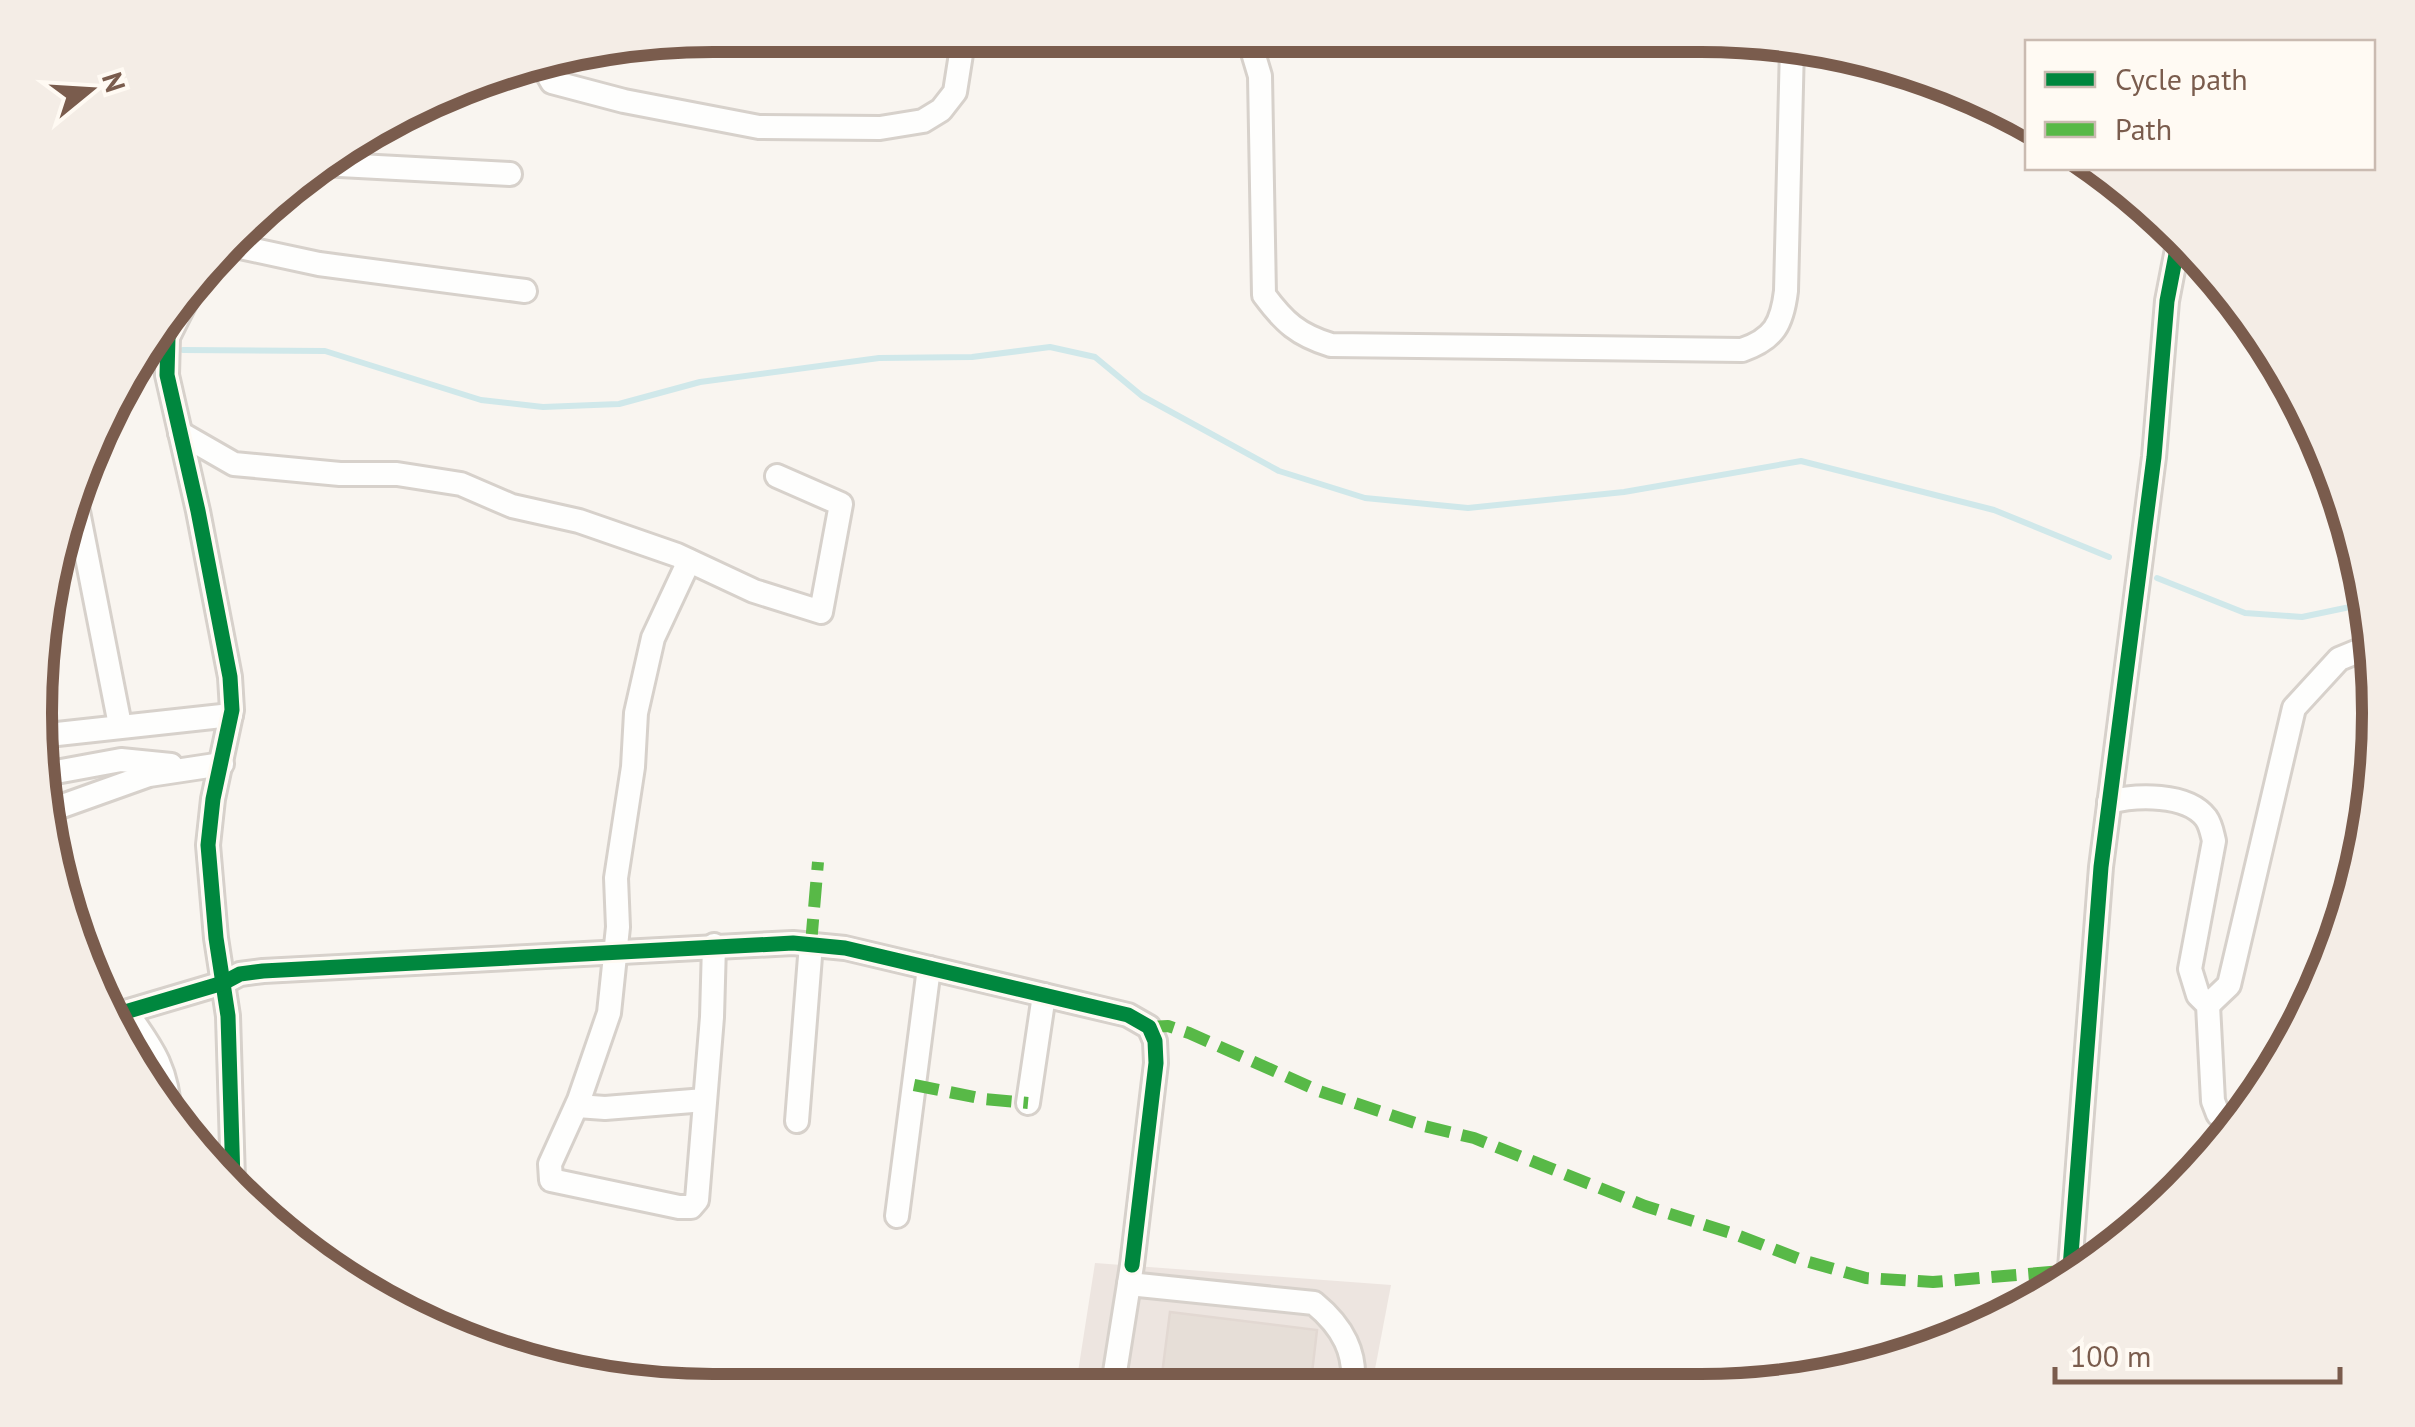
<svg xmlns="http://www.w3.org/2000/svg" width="2415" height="1427" font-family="'PT Sans',sans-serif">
  <rect width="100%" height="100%" fill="#f9f5f0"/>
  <!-- industrial -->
  <polygon fill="#ede5e0" points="1095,1263 1391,1285 1371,1390 1075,1391"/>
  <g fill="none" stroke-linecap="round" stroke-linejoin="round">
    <!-- stream -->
    <g stroke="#d0e8ea" stroke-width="6">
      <polyline points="183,350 325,351 481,400 543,407 619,404 700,382 879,358 972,357 1050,347 1095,357 1142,396 1279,471 1365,498 1468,508 1624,492 1801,461 1994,510 2109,557"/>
      <polyline points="2157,578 2245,613 2302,617 2369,603"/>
    </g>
  </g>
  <!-- building -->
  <polygon fill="#e6ded7" stroke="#e2d8d2" stroke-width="2.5" points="1170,1312 1317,1330 1310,1390 1160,1390"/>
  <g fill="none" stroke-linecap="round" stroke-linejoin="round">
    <!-- minor casing -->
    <g stroke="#d7d1cb" stroke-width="28">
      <g id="minor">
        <path d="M1248,36l12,40 4,219c20,27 34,40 67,50l411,5c32,-11 40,-26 44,-59l6,-245"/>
        <polyline points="541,63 552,82 624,101 759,127 880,128 923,121 941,110 955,92 964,35"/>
        <polyline points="321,164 510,174"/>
        <polyline points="231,245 319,264 525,291"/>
        <polyline points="197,279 168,337 167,375 198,511 230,677 232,710 213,799 208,845 216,938 228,1016 233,1180"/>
        <polyline points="180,433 234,464 340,474 397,474 461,484 512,506 579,521 677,555 754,591 821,612 841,504 777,476"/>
        <polyline points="74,491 120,725"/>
        <polyline points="689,561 653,638 636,713 633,767 616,878 618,927 609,1013 579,1100 550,1164 551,1180 679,1207 691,1207 697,1200 712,1017 714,945"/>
        <polyline points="39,736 231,715"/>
        <polyline points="45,774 121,760 171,765"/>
        <path d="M2109,802c27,-7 78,-9 97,16 5,7 6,15 8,23l-24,128 8,26 10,10 5,96 5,13 19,9"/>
        <polyline points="51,810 149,775 222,764"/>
        <polyline points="2208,1005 2229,985 2294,708 2339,659 2373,645"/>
        <path d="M127,1013c27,37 41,58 43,105"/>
        <polyline points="115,1015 223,983 240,974 263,971 793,943 845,948 1128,1015 1149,1027 1155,1041 1156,1063 1132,1265 1112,1391"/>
        <polyline points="1028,1103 1044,995"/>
        <polyline points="577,1106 605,1108 705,1100"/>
        <polyline points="797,1121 811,944"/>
        <polyline points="897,1216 929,968"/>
        <polyline points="2069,1281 2101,867 2154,457 2167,301 2178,244 2175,229"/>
        <path d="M1129,1284l185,19c28,23 44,50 38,88"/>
      </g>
    </g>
    <!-- minor -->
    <use href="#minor" stroke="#fefefd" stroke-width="22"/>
    <!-- quiet -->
    <g stroke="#58b947" stroke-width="12" stroke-dasharray="25 12" stroke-linecap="butt">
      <polyline points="811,944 818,862"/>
      <polyline points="1149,1027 1168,1026 1189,1033 1319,1091 1424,1126 1474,1138 1645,1206 1737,1235 1802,1260 1866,1278 1933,1282 2086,1269"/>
      <polyline points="914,1085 984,1099 1028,1103"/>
    </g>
    <!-- cycleway casing -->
    <g stroke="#fffaf3" stroke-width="21">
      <g id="cycleway">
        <polyline points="197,279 168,337 167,375 198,511 230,677 232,710 213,799 208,845 216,938 228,1016 233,1180"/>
        <polyline points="115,1015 223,983 240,974 263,971 793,943 845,948 1128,1015 1149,1027 1155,1041 1156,1063 1132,1265"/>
        <polyline points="2069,1281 2101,867 2154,457 2167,301 2178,244 2175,229"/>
      </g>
    </g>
    <!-- cycleway -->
    <use href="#cycleway" stroke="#00873e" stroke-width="15"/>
  </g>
  <!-- crop -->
  <path d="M0 0H2415V1427H0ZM713 52H1701A661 661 0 0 1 2362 713V713A661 661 0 0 1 1701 1374H713A661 661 0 0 1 52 713V713A661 661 0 0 1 713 52Z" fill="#f4ede6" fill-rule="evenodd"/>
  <path fill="none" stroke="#7a5c4d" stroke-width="12" d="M713 52H1701A661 661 0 0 1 2362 713V713A661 661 0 0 1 1701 1374H713A661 661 0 0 1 52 713V713A661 661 0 0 1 713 52Z"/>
  <!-- legend -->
  <rect x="2025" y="40" width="350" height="130" fill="#fffaf3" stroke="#cabbb1" stroke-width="2.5"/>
  <rect x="2045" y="72" width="50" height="15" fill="#00873e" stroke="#cabbb1" stroke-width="2.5"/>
  <text x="2115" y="90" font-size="30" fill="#7a5c4d">Cycle path</text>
  <rect x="2045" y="122" width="50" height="15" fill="#58b947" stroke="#cabbb1" stroke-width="2.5"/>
  <text x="2115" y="140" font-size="30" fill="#7a5c4d">Path</text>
  <!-- north arrow -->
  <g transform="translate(90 90) rotate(72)" stroke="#fffaf3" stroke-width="8" paint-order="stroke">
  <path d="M0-8L18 38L0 25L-18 38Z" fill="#7a5c4d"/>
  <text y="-15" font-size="28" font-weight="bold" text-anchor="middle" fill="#7a5c4d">N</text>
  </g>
  <!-- scale -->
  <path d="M2055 1367v15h285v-15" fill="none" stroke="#7a5c4d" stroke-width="5"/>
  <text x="2070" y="1367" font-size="30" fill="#7a5c4d" stroke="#fffaf3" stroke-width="8" paint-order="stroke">100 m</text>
</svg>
